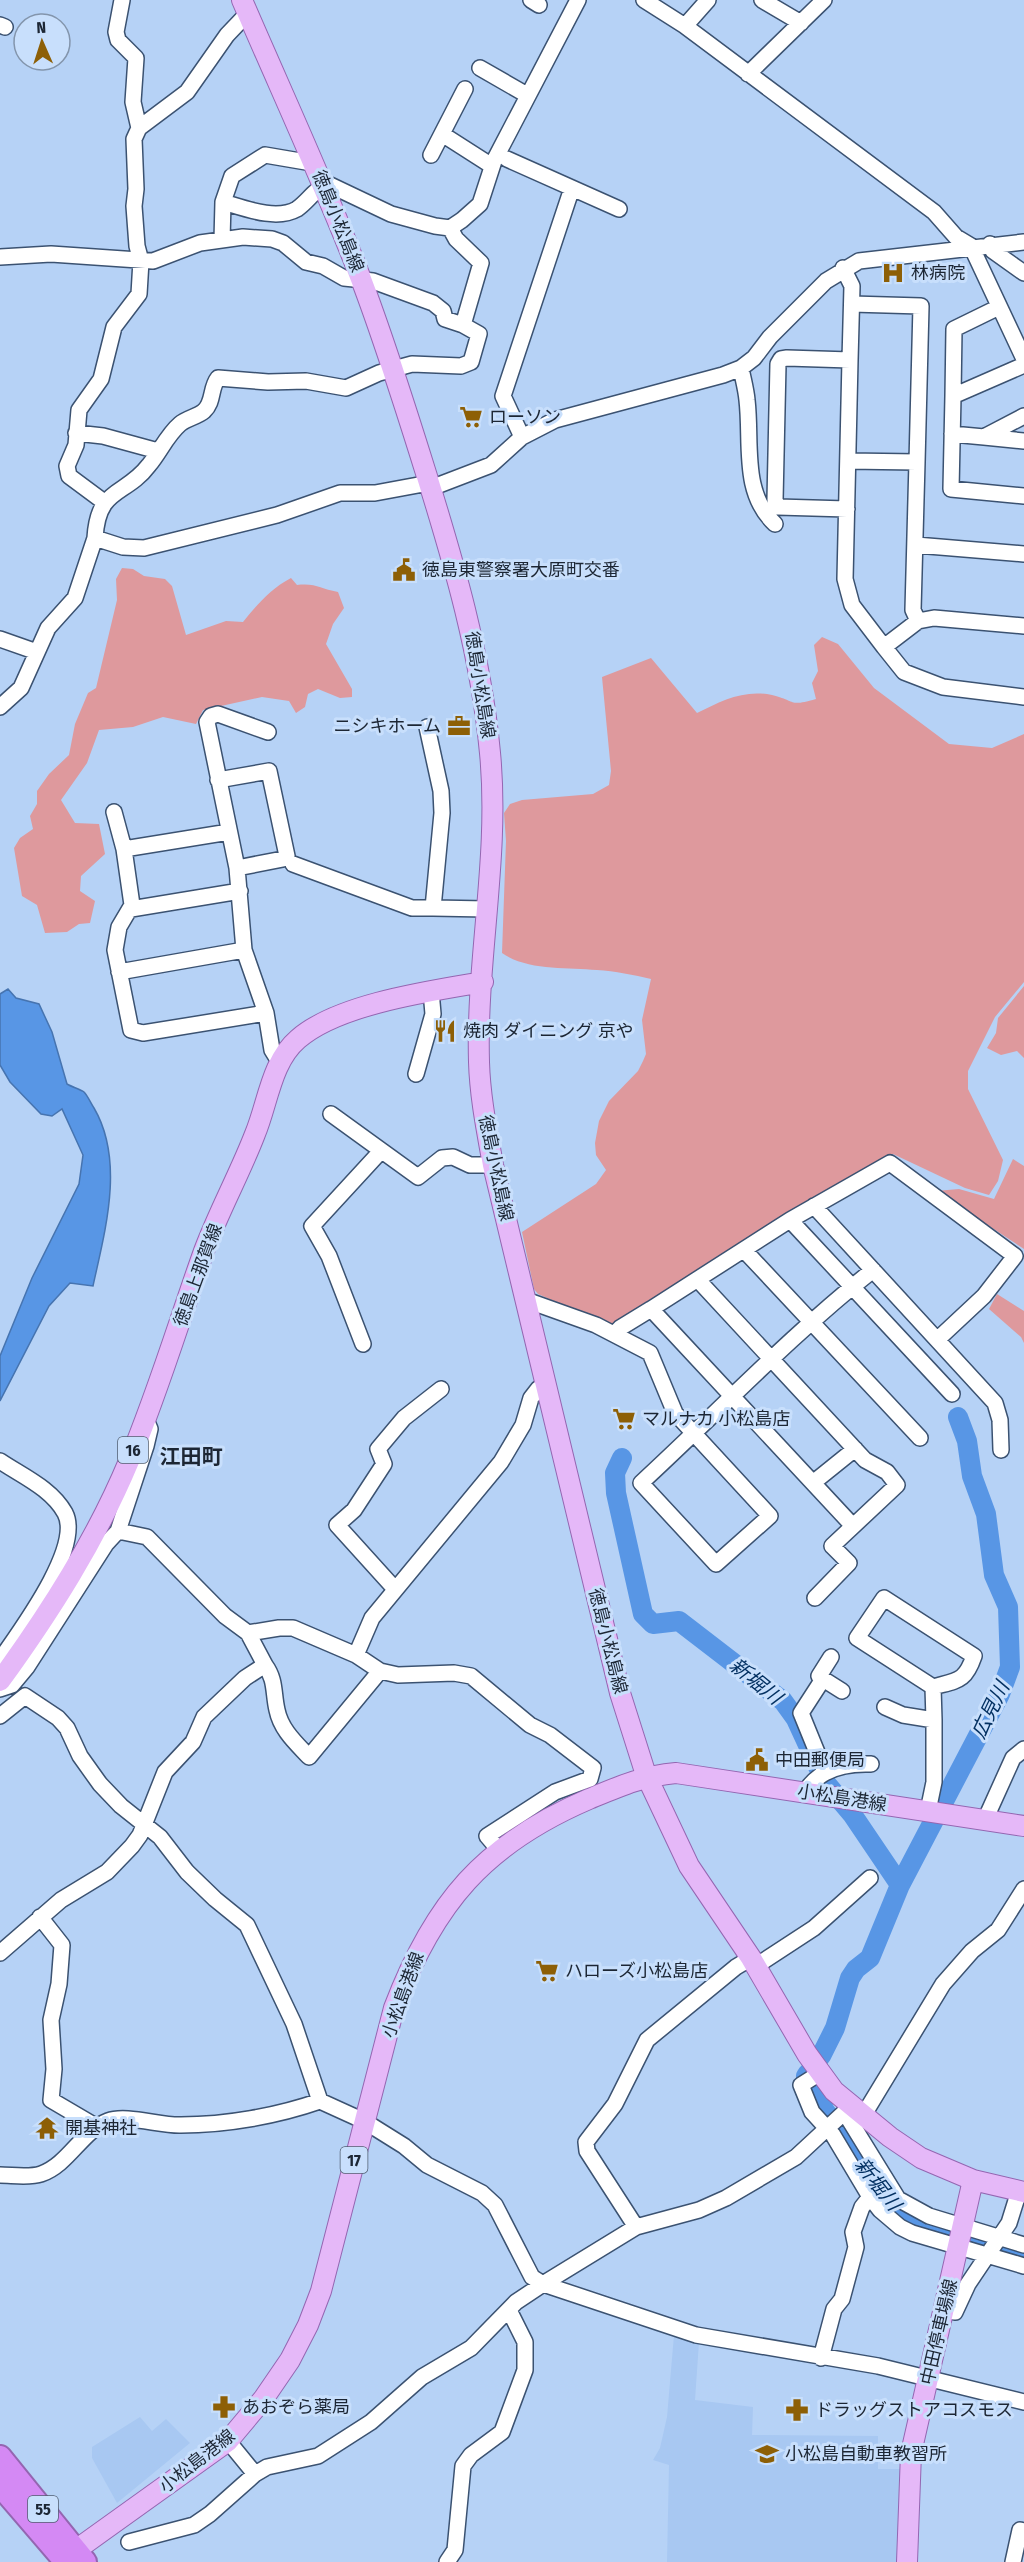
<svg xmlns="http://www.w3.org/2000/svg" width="1024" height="2562" viewBox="0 0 1024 2562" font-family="'Fira Sans Condensed','Noto Sans JP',sans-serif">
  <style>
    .built { fill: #a8c8f2 }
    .green { fill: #de999d }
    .water { fill: #5896e5; stroke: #4674b0; stroke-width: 1.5 }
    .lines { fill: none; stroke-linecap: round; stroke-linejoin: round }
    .river { stroke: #5896e5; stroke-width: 20 }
    .minor-casing { stroke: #3b5271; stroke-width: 18 }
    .major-casing { stroke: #9466b1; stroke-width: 22 }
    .highway-casing { stroke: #9466b1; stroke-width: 26 }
    .minor { stroke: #fff; stroke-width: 15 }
    .major { stroke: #e5b8f8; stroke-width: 20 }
    .highway { stroke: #d489f4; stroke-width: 22 }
    .labels { text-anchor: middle; stroke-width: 6; stroke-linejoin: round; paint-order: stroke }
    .shield { fill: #c8dffc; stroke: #505e70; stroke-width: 1.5 }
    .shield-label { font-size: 16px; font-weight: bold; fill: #1c2634 }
    .street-label { font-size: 18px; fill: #1c2634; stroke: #c8dffc }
    .poi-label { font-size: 18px; fill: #1c2634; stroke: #c8dffc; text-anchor: start }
    .water-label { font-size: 20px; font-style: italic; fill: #043162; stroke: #c8dffc }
    .quarter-label { font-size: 21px; font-weight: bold; fill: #1c2634; stroke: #c8dffc }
  </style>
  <rect width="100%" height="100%" fill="#b6d2f6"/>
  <path class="built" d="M674,2335L699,2342L695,2400L753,2407L752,2435L878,2436V2469H905L902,2562H667L669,2465L653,2460L660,2448L667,2417Z
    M140,2417L152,2431L166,2419L190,2443L117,2503L92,2458V2447Z"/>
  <path class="green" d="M122,568L133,569L144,576L165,579L172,586L186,635L226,621L243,622C257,605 270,589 291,578L297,585C317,583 320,589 338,592L344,608L333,624L326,644L352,689V697L340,698L318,689L308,694L305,707L296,713L289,701L262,697L203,710L196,724L163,717L133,727L99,730L87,763L61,800L75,823L99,824L105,854L81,876L80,891L95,901L90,923L79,924L67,932L45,933L37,905L22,896L14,848L20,838L33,829L30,816L37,804V791L49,774L69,755L75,724L88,693L96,688L117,600L116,579Z
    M822,637L838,644L874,688L949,744L992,748L1024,734V982L995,1017L968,1071V1089L1003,1160L998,1181L989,1195L965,1188L893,1154L842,1183L612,1327L538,1294L534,1289L522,1232L596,1184L606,1170L596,1155L595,1143L599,1121L609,1101L638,1071L643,1061L646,1054L642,1020L651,979C634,975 615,971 597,970C567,967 528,971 502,953L506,841L504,813L510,804L522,800L593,794L609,785L611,771L602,677L651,658L697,713C721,701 744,689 772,695C797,701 788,707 816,699L812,683L818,671L814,645Z
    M1024,986V1058L1017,1051L1001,1055L987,1048L996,1033L998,1018Z
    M1013,1159L1024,1166V1249L936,1191L959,1189L994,1199Z
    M997,1294L1024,1311V1343L1021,1337L989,1309Z"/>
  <path class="water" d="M8,989L16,998L39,1004L52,1032L67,1084C72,1087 80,1089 84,1092C88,1096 91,1104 94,1108C125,1161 105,1231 93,1286L70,1283L49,1306L0,1401V1356L32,1278L79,1184L83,1155L62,1109L52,1116L41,1114L10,1082L0,1065V994Z"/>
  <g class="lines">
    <path class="river" d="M622,1458L615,1473L616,1493L643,1614L653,1624L679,1621L783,1701L796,1719L825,1782L852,1814L900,1885
      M821,2056L835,2028L850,1978L856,1969L870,1958L900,1885L1000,1694L1010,1667L1008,1607L994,1575L986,1514L972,1476L967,1441L958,1417
      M808,2073L806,2076L825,2111L896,2212L916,2223L1024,2256"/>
    <g class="minor-casing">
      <path id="minor" d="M531,0L539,5
        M644,0L685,26L934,212L956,237L971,246L1024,359
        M762,0L801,23
        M0,25L5,27
        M685,26L708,0
        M480,68L527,95
        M748,74L824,0
        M139,128L187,92L227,35L248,13
        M442,134L492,166
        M431,155L465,89
        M507,159L619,209
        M223,202L232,176L265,155L306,162L313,160
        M222,240L223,202C244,208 276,221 297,209C310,200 314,188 330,185L391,214L435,226L450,228L462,220L480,204L494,161L578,0
        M990,244L993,251L1024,273
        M0,257L51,254L153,261L200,243L243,237L272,239L283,243L306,262L323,266L344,278L373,281L433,303L443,311L445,319L463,325L481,263L456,239L450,228
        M843,268L852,286L850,360L787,358L781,359L778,364L775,500L778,507L847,509
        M999,307L954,329L953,396L1024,365
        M850,360L845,579L852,605L884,647L918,621
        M741,368C743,379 746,389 747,400C752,443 741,492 775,524
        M953,396L951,489L1024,496
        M76,433L103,436L158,451
        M952,434L984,437L1024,416
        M522,437L503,396L572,188
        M984,437L1024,441
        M848,461L917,462L921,306L852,304
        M917,462L913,610L918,621L934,618L1024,626
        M431,488L491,465L522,437L555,420L723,375L741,368L754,358L770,337L826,281L859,261L1024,242
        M104,502L69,476L67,466L76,445L79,410L101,379L114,327L139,294L141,261L137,246L134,206L136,189L134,139L139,128L133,102L136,58L118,40L116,32L122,0
        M95,538C98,486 125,497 149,465C160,452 167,435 180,424C187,418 197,417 204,411C214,402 210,388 218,378L268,382L306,381L346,388L379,373L412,364L461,366L471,362L479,334L463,325
        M916,545L1024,554
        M0,639L37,652
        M884,647L904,672L943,687L1024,697
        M0,707L21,688L48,628L75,598L95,538L123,547L144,548L277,515L340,493H375L429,483
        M427,727L441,791L442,813L433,908L487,909
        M218,780L269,771L287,856L283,859L237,868L244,950L266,1013
        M114,812L124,849L229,832
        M124,849L132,905L119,927L115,950L131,1030L143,1033L266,1013L272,1050L280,1063
        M293,864L412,908H433
        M237,868L207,722L211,716L218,714L268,732
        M131,909L240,891
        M119,972L244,950
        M416,1074L433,1014L431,991
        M331,1114L418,1177L442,1158L453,1157L470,1165H493
        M814,1206L995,1403L1000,1420L1001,1450
        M790,1220L890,1163L1015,1256L984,1296L938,1339
        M744,1250L920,1438
        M698,1280L865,1460L887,1472L897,1485L832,1546L849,1563L815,1598
        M526,1300L596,1325L650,1353L675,1413L770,1516L716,1564L641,1483C718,1412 791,1335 873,1270
        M651,1309L790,1220L952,1394
        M614,1334L620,1328L651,1309L853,1526
        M363,1344L329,1256L312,1226L381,1151
        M0,1461C22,1476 51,1488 65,1513C83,1547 20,1631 0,1660
        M814,1482L855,1449
        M118,1531L147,1537L225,1616L248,1633L279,1628H293L356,1655L380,1671L398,1675L454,1673L471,1676L530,1725L550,1735L593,1768L590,1779L555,1792L487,1836L499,1850
        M394,1588L337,1525L354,1510L384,1464L378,1449L404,1418L441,1389
        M356,1655L372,1618L501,1462L523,1425L531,1398L538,1389L546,1384
        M265,1665C276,1680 273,1693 277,1710C281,1730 296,1743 309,1757L380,1671
        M823,1679L842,1691
        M933,1687C958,1680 965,1682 974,1656L884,1598L857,1638L933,1687L934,1720
        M0,1689L12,1685L27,1667L106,1544L118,1531L146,1446L150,1429L147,1422
        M885,1707L903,1715L934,1720V1782L928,1811
        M0,1716L25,1696L58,1718L67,1728L80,1756L100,1784L121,1806L160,1837L187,1872L215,1899L247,1925L294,2024L320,2101L364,2121L404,2146L427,2165L482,2193L495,2205L532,2277L543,2284L696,2335L878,2366L1024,2402
        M825,1772L801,1713L823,1679L819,1676L831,1657
        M805,1792C819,1769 845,1763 871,1764
        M985,1820L1013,1758L1024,1749
        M40,1917L62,1945L59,1984L51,2020L54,2069L51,2100L97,2127
        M0,1953L61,1900L107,1872L132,1846L140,1835L165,1772L193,1742L204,1717L245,1678L265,1665L248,1633
        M756,1966L814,1928L870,1878
        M820,2073L801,2085L812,2112L833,2135L870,2197L880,2210L900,2227L912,2233L1024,2266
        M845,2113L898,2199L929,2216L1024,2245
        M863,2116L943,1984L972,1951L998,1930L1024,1889
        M0,2175C12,2175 29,2178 41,2174C68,2165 82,2131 108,2121C126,2114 161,2126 181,2125C226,2125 277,2116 320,2101
        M636,2227L587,2151L586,2142L615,2104L647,2040L736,1967L751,1958
        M944,2310L955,2312L968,2284L1009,2223L1019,2191
        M821,2358L834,2309L842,2299L856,2247L853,2232L862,2207L870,2197
        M228,2441L255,2474
        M129,2542L194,2525L210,2514L255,2474L267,2467L318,2456L371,2422L422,2377L471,2348L516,2302L543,2284L636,2227L699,2210L726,2198L796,2157L850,2107
        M447,2562L455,2550L463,2466L471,2455L502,2432L525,2370V2342L509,2310
        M1013,2562L1020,2530L1024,2531"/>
    </g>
    <g class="major-casing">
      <path id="major" d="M242,0C282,93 325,185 361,279C385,342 405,406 425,470C454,563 481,655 490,753C500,856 476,959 479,1062C480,1097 487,1131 493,1165L620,1693L646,1775L689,1866L751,1958L807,2054L834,2091L890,2137L921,2158L973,2180L1024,2192
        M0,1681C50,1612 96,1540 129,1461C158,1392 179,1321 204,1251C219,1211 240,1173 255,1134C268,1103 271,1062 298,1039C338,1004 430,991 483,982
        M65,2561L76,2550L228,2441L264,2398L290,2360L308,2325L321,2291L394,2008C434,1903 484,1844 589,1799C620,1786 642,1776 676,1773L1024,1826
        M907,2562L911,2453L973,2180"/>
    </g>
    <g class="highway-casing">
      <path id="highway" d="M0,2457L85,2562
        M0,2485L66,2562"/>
    </g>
    <use href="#minor" class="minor"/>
    <use href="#major" class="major"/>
    <use href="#highway" class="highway"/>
  </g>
  <defs>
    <g id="hospital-bare" transform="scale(1.8)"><path d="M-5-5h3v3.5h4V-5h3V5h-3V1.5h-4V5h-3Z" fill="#8d5f06" stroke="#c8dffc" stroke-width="2.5" paint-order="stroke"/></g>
    <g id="supermarket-bare" transform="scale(1.8)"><path d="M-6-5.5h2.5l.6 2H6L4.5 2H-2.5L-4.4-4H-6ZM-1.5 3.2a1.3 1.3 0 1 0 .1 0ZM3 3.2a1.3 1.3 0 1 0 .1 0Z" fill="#8d5f06" stroke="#c8dffc" stroke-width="2.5" paint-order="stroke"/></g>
    <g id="civic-bare" transform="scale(1.8)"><path d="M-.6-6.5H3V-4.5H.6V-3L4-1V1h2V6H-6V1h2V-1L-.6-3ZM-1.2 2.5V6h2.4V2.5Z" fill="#8d5f06" stroke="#c8dffc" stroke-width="2.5" paint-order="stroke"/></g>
    <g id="office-bare" transform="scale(1.8)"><path d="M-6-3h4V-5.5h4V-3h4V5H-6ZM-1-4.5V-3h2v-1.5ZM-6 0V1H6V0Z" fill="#8d5f06" stroke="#c8dffc" stroke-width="2.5" paint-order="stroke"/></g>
    <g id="restaurant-bare" transform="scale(1.8)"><path d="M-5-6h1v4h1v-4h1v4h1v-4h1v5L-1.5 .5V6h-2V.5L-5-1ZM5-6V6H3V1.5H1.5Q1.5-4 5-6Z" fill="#8d5f06" stroke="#c8dffc" stroke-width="2.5" paint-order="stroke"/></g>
    <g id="temple-bare" transform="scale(1.8)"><path d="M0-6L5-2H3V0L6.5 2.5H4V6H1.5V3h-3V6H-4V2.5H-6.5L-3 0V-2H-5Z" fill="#8d5f06" stroke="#c8dffc" stroke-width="2.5" paint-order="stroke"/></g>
    <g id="pharmacy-bare" transform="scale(1.8)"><path d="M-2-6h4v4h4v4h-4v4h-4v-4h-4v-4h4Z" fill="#8d5f06" stroke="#c8dffc" stroke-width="2.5" paint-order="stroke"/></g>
    <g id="school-bare" transform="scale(1.8)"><path d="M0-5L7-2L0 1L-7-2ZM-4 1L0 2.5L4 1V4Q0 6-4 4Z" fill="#8d5f06" stroke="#c8dffc" stroke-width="2.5" paint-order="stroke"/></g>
  </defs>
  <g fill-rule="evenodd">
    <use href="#hospital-bare" x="893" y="273"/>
    <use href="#supermarket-bare" x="471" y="417"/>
    <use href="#civic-bare" x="404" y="570"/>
    <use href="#office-bare" x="459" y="726"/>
    <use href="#restaurant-bare" x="445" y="1031"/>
    <use href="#supermarket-bare" x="624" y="1419"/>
    <use href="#civic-bare" x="757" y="1760"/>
    <use href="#supermarket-bare" x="547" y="1971"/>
    <use href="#temple-bare" x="47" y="2128"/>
    <use href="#pharmacy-bare" x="224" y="2407"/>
    <use href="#pharmacy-bare" x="797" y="2410"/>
    <use href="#school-bare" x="767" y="2454"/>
  </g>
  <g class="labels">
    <g class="shield">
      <rect x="118" y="1437" width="30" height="26" rx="4.5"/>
      <rect x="340.5" y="2147" width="27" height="26" rx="4.5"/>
      <rect x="28" y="2496" width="30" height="26" rx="4.5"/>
    </g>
    <g class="shield-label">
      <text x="133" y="1456">16</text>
      <text x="354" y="2166">17</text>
      <text x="43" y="2515">55</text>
    </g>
    <g class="street-label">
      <text transform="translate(338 221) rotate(68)" y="6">徳島小松島線</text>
      <text transform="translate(480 685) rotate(81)" y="6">徳島小松島線</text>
      <text transform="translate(496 1168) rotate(78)" y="6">徳島小松島線</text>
      <text transform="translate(198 1275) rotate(-70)" y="6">徳島上那賀線</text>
      <text transform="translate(608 1641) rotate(76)" y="6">徳島小松島線</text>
      <text transform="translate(842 1798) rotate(9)" y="6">小松島港線</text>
      <text transform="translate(403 1995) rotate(-70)" y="6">小松島港線</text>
      <text transform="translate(939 2332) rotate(-77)" y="6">中田停車場線</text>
      <text transform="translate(197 2461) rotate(-38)" y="6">小松島港線</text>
    </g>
    <g class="poi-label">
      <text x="911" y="279">林病院</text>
      <text x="489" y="423">ローソン</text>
      <text x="422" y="576">徳島東警察署大原町交番</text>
      <text x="441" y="732" text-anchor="end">ニシキホーム</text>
      <text x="463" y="1037">焼肉 ダイニング 京や</text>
      <text x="642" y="1425">マルナカ 小松島店</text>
      <text x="775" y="1766">中田郵便局</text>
      <text x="565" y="1977">ハローズ小松島店</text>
      <text x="65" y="2134">開基神社</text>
      <text x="242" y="2413">あおぞら薬局</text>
      <text x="815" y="2416">ドラッグストアコスモス</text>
      <text x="785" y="2460">小松島自動車教習所</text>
    </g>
    <g class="water-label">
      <text transform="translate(756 1681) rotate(39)" y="7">新堀川</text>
      <text transform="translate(990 1710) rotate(-64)" y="7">広見川</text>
      <text transform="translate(878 2184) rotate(52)" y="7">新堀川</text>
    </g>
    <g class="quarter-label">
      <text x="191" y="1464">江田町</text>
    </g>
  </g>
  <g transform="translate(42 42) rotate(357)"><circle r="28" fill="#c8dffc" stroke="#8395ac" stroke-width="1.5"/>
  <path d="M0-4.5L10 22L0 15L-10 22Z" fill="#8d5f06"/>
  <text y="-9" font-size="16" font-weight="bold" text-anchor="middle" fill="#1c2634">N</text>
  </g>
</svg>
